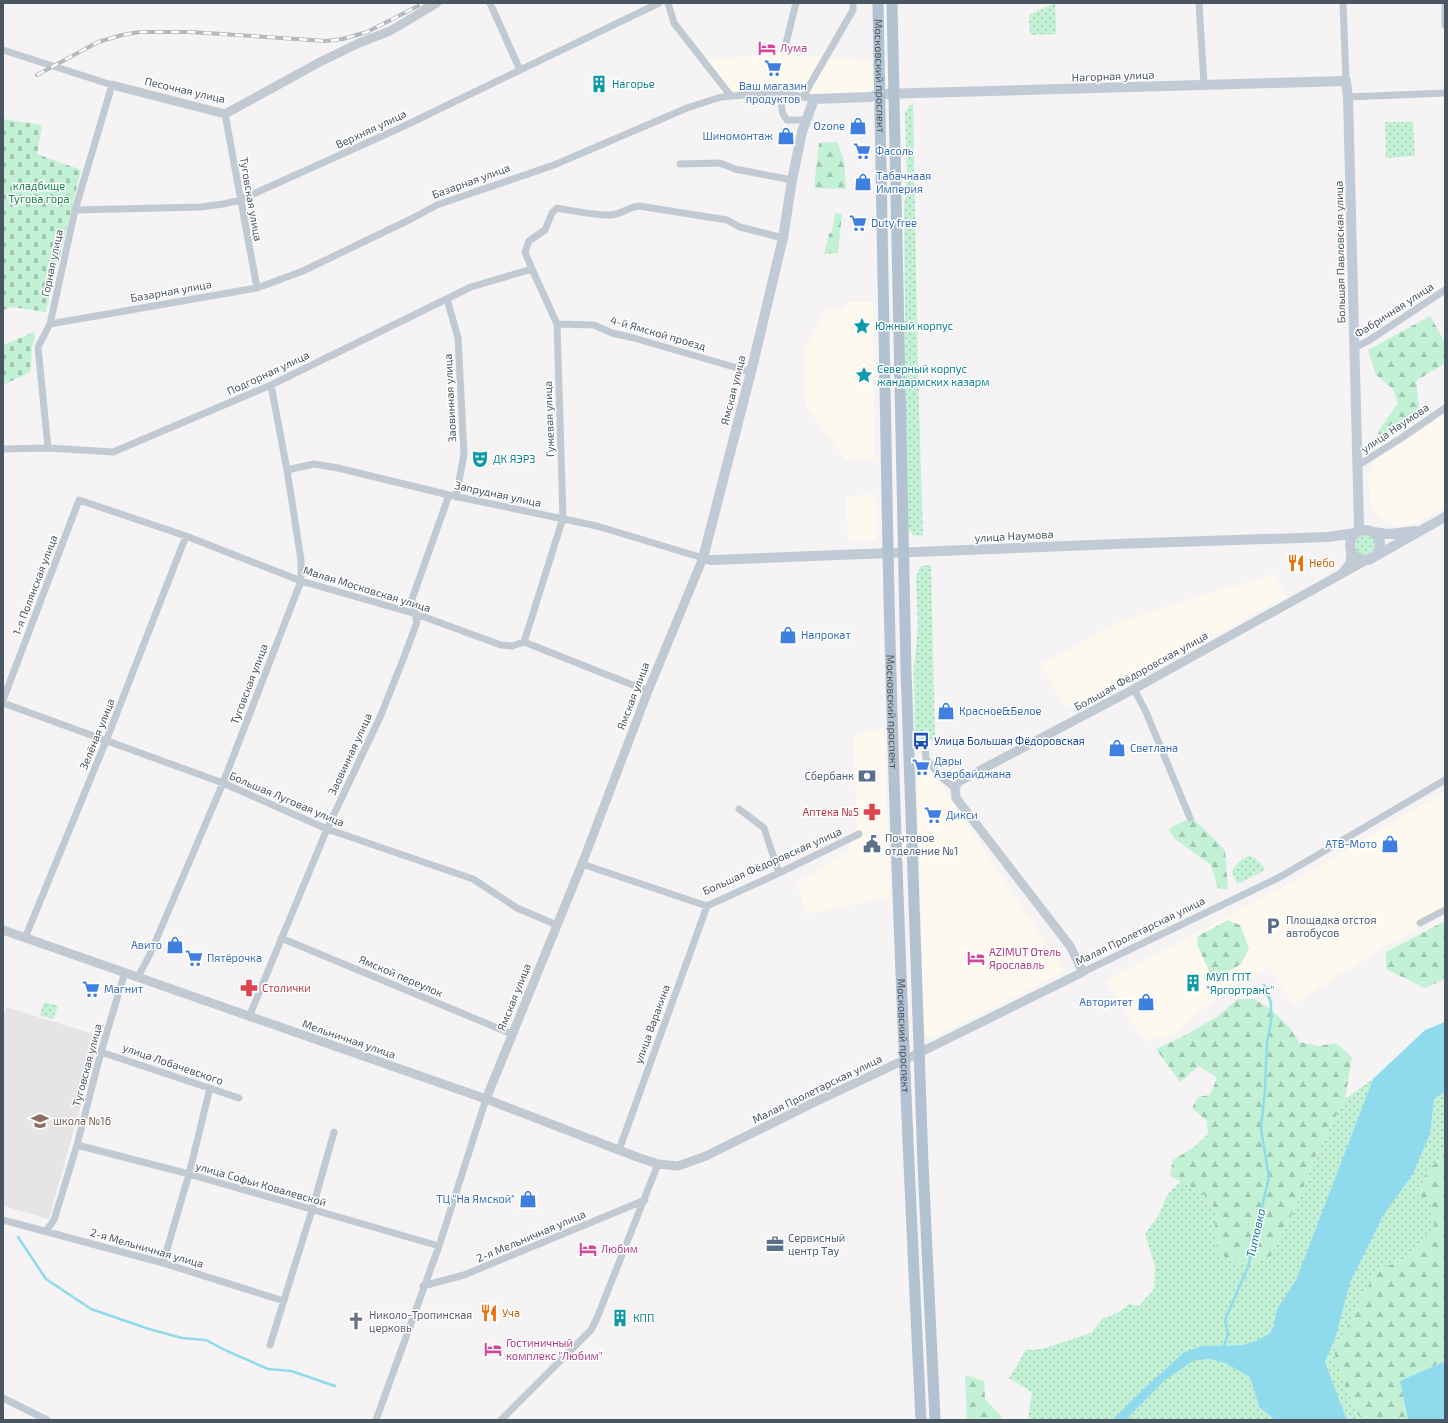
<svg xmlns="http://www.w3.org/2000/svg" width="1448" height="1423" viewBox="0 0 1448 1423" font-family="'Exo 2',sans-serif">
  <style>
    .commercial { fill: #fdf9ef }
    .education { fill: #e6e4e5 }
    .grass { fill: url(#grass-dots) }
    .forest { fill: url(#forest-firs) }
    .cemetery { fill: url(#cemetery-stones) }
    .water { fill: #90daee }
    .lines { fill: none; stroke-linecap: round; stroke-linejoin: round }
    .stream { stroke: #90daee; stroke-width: 2.5 }
    .minor { stroke: #c1cad2; stroke-width: 7 }
    .tertiary { stroke: #c1cad2; stroke-width: 9 }
    .secondary { stroke: #c1cbd6; stroke-width: 10 }
    .primary { stroke: #b3c2d1; stroke-width: 11 }
    .rail-casing { stroke: #b5b8bd; stroke-width: 4 }
    .rail { stroke: #fff; stroke-width: 2.5; stroke-dasharray: 8; stroke-linecap: butt }
    .labels { text-anchor: middle; stroke-width: 3; stroke-linejoin: round; paint-order: stroke }
    .hotel-label { font-size: 11px; fill: #b23c85; stroke: #fff; text-anchor: start }
    .street-label { font-size: 11px; fill: #4a5661; stroke: #fff }
    .culture-label { font-size: 11px; fill: #0d838f; stroke: #fff; text-anchor: start }
    .shop-label { font-size: 11px; fill: #366cbe; stroke: #fff; text-anchor: start }
    .park-label { font-size: 11px; fill: #17864f; stroke: #fff }
    .food-label { font-size: 11px; fill: #c56008; stroke: #fff; text-anchor: start }
    .transit-label { font-size: 11px; fill: #164399; stroke: #fff; text-anchor: start }
    .service-label { font-size: 11px; fill: #4e5e75; stroke: #fff; text-anchor: start }
    .health-label { font-size: 11px; fill: #be3a42; stroke: #fff; text-anchor: end }
    .education-label { font-size: 11px; fill: #785e54; stroke: #fff; text-anchor: start }
    .worship-label { font-size: 11px; fill: #5b616d; stroke: #fff; text-anchor: start }
    .water-label { font-size: 12px; font-style: italic; fill: #0c7c9b; stroke: #fff }
  </style>
  <defs>
    <pattern id="grass-dots" width="8" height="8" patternUnits="userSpaceOnUse"><rect width="8" height="8" fill="#c3f1d5"/><path d="M2 2h.1M6 6h.1" fill="none" stroke="#a0c6b0" stroke-width="1.8" stroke-linecap="round"/></pattern>
    <pattern id="forest-firs" width="22" height="20" patternUnits="userSpaceOnUse"><rect width="22" height="20" fill="#c3f1d5"/><path d="M5 1l3.5 6h-7zM16 11l3.5 6h-7z" fill="#a0c6b0"/></pattern>
    <pattern id="cemetery-stones" width="16" height="16" patternUnits="userSpaceOnUse"><rect width="16" height="16" fill="#c3f1d5"/><path d="M2 7V4a2 2 0 0 1 4 0v3zM10 15v-3a2 2 0 0 1 4 0v3z" fill="#a0c6b0"/></pattern>
  </defs>
  <rect width="100%" height="100%" fill="#f5f3f3"/>
  <path class="commercial" d="M775,54L873,61L874,90L814,99L722,96L700,60Z
    M849,302H873L874,460H845L805,404L804,349L827,308L843,309Z
    M1445,413V507L1417,523L1398,526L1380,519L1371,504L1368,475L1376,460Z
    M875,494L876,496L877,540L848,541L846,497Z
    M1273,574L1286,596L1188,650L1066,708L1040,664L1123,620Z
    M884,728L890,897L807,914L796,883L848,852L857,824L853,738L865,731Z
    M917,759H926L948,795L1065,972L931,1039L924,1032Z
    M1445,791V914L1382,948L1293,1005L1269,967L1201,1009L1175,1034L1145,1041L1106,981L1294,881Z"/>
  <path class="education" d="M6,1007L100,1036L49,1219L3,1206V1017Z"/>
  <path class="grass" d="M1055,3L1056,34L1030,35L1029,15Z
    M913,102L918,375L923,536L913,535L907,527L904,207L907,175L905,114L908,107Z
    M1385,122H1413L1415,156L1386,158Z
    M1355 545a10 10 0 1 1 20 0a10 10 0 1 1-20 0Z
    M931,565L935,740H915L914,668L918,628L916,576L921,566Z
    M1249,856C1258,859 1261,862 1265,870L1237,884L1232,871C1237,863 1241,859 1249,856Z
    M44,1002L58,1006L53,1019L40,1015Z
    M1373,1079L1296,1280L1277,1309L1274,1325L1270,1333L1256,1341L1243,1345L1202,1346L1184,1352L1149,1384L1112,1420H1028L1032,1392L1009,1378L1026,1350L1042,1349L1091,1333L1103,1318L1116,1314L1129,1304L1139,1306L1154,1289L1155,1266L1145,1234L1158,1216L1168,1194L1181,1181L1202,1192L1217,1213L1214,1231L1218,1253C1242,1267 1245,1267 1271,1256L1299,1199L1320,1146L1345,1099Z
    M1445,1092V1148L1438,1160L1427,1172L1430,1203L1436,1226L1407,1259L1381,1268L1371,1281L1357,1309L1346,1389L1361,1420H1347L1325,1362L1335,1339L1350,1283L1383,1216L1413,1174L1430,1134L1434,1099Z
    M1209,1359L1225,1363L1250,1377L1259,1407L1275,1420H1126L1164,1381L1193,1361Z"/>
  <path class="forest" d="M837,142L844,161L846,189L814,188L819,143Z
    M835,213L842,214L838,253L824,254L829,234L832,232Z
    M1430,316L1445,342V363L1416,381L1420,414L1382,436L1377,433L1398,403L1393,389L1376,375L1368,350Z
    M1190,818H1193L1225,850L1228,889H1218L1211,865L1175,839L1168,829Z
    M1228,920L1240,925L1249,948L1241,964L1220,976L1210,973L1197,945L1198,936Z
    M1445,921V979L1425,988L1386,969V952Z
    M1238,999H1254L1272,1010L1290,1028L1299,1042L1319,1046L1336,1043L1352,1057L1345,1099L1320,1145L1299,1199L1271,1256C1245,1267 1242,1267 1218,1253L1214,1231L1217,1212L1202,1192L1170,1176L1173,1160L1194,1147L1208,1134L1207,1121L1192,1108L1198,1097L1210,1095L1217,1078L1199,1066L1180,1082L1156,1049L1180,1038L1217,1017Z
    M1445,1148V1361L1400,1381L1408,1420H1361L1346,1389L1334,1352L1371,1281L1381,1268L1407,1259L1435,1226L1430,1203L1417,1193L1427,1172L1438,1160Z
    M965,1375L984,1381L985,1399L1002,1417L1000,1420H967Z"/>
  <path class="cemetery" d="M3,119L42,125L37,154L81,170L46,312L12,307L3,310Z
    M34,332C36,339 33,341 32,348C31,356 32,364 30,372L3,385V345Z"/>
  <path class="water" d="M1445,1022V1092L1434,1099L1430,1134L1413,1174L1383,1216L1350,1283L1335,1339L1325,1362L1347,1420H1275L1259,1407L1250,1377L1225,1363L1209,1359L1193,1361L1164,1381L1126,1420H1112L1149,1384L1184,1352L1202,1346L1243,1345L1256,1341L1270,1333L1274,1325L1277,1309L1296,1280L1373,1079L1425,1030Z
    M1445,1361V1420H1408L1400,1381Z"/>
  <g class="lines">
    <path class="stream" d="M18,1237L46,1279L91,1309L149,1329L182,1338L206,1340L227,1351L268,1369L291,1371L335,1386
      M1223,1347L1224,1346L1228,1334L1225,1320L1248,1267L1269,1177L1261,1129L1265,1089L1267,1043L1271,1021V1003L1264,985"/>
    <path class="minor" d="M490,3L520,70
      M668,3L674,23L730,95
      M1199,3L1204,85
      M1343,3L1346,81
      M1445,3V25
      M785,47L796,3
      M3,50L112,85L75,210L50,324L38,347L48,448
      M783,93C781,103 780,112 787,120H807
      M809,97L804,95L853,10V3
      M1348,97L1445,93
      M225,114L257,288
      M680,164L720,163L735,169L792,180
      M75,210L201,207L223,204L240,200L400,128L659,3
      M447,299L458,338L464,454L456,497
      M50,324L257,288L303,271L411,219L437,205L554,165L687,108L721,97L768,93H783L814,99
      M557,324L594,325L612,333L634,338L751,372
      M1354,348L1368,341L1445,290
      M3,449L48,448L113,452L271,385L471,287L532,269
      M1357,466L1403,437L1445,408
      M287,470L314,464L338,468L449,495L597,526L703,558
      M524,642L563,518L557,324L532,269L525,252L529,241L545,230L552,213L557,208C574,211 592,215 610,215C621,215 628,207 639,206L727,220L740,227L783,238
      M1134,689L1146,712L1190,818
      M3,700L79,500L186,536L301,581L416,614L501,645L512,646L524,642L648,691
      M3,703L223,783L327,829L473,879L517,908L557,925
      M925,747L926,759L942,778L955,788
      M739,809L764,828L779,873
      M582,864L707,906L779,873L859,834
      M1420,923L1445,910
      M25,938L106,741L186,536
      M281,938L512,1034
      M1083,972L1280,877L1445,780
      M138,977L150,954L223,783L301,581V560L287,470L271,385
      M249,1017L327,829L381,715L404,657L417,622L412,599L449,495
      M101,1052L239,1098
      M77,1145L189,1174L439,1246
      M619,1150L707,906
      M3,1220L163,1263L284,1301
      M46,1231L54,1220L77,1145L101,1052L125,972
      M163,1263L189,1174L210,1088
      M423,1286L464,1275L645,1200
      M270,1345L312,1210L334,1132
      M3,1398L47,1420
      M376,1420L439,1246L486,1099
      M501,1420L591,1330L597,1318L658,1164"/>
    <path class="tertiary" d="M112,85L225,114L320,62L359,43L390,31L437,3
      M1343,572L1350,563L1351,551
      M3,930L486,1099L637,1157L658,1164L678,1166L706,1156L815,1102L919,1053L1083,972L1070,946L956,798L955,788L958,782L1134,689L1372,557
      M486,1099L582,864L648,691L703,558"/>
    <path class="secondary" d="M1350 545a15 15 0 1 1 30 0a15 15 0 1 1-30 0Z
      M1373,532L1389,534L1415,531
      M1355,533L1328,537L1116,544L712,560L703,558L751,372L783,238L792,180L802,132L814,99L870,97L881,94L1346,81L1348,97L1359,527L1357,532
      M1374,557L1445,517"/>
    <g class="primary">
      <path id="s1" d="M878,3C883,186 884,369 888,551C894,841 907,1131 921,1420"/>
      <path d="M892,3L906,670L923,1164L935,1420"/>
    </g>
    <g class="rail-casing">
      <path id="rail" d="M37,75L98,42L122,35L140,32H191L326,41L343,39L367,32L424,3"/>
    </g>
    <use href="#rail" class="rail"/>
  </g>
  <defs>
    <g id="hotel-bare" transform="scale(1.38)"><path d="M-6-4.5h1.5V1H6V5H4.5V3h-9V5H-6ZM-4 0a1.8 1.8 0 1 1 3.6 0ZM.5 0V-2.5h3Q6-2.5 6 0Z" fill="#d1479c" stroke="#fff" stroke-width="2.5" paint-order="stroke"/></g>
    <g id="supermarket-bare" transform="scale(1.38)"><path d="M-6-5.5h2.5l.6 2H6L4.5 2H-2.5L-4.4-4H-6ZM-1.5 3.2a1.3 1.3 0 1 0 .1 0ZM3 3.2a1.3 1.3 0 1 0 .1 0Z" fill="#3f7fe0" stroke="#fff" stroke-width="2.5" paint-order="stroke"/></g>
    <g id="building-bare" transform="scale(1.38)"><path d="M-4-6H4V6H1V3H-1V6H-4ZM-2.5-4.3h1.7v1.8h-1.7ZM.8-4.3h1.7v1.8H.8ZM-2.5-1h1.7V.8h-1.7ZM.8-1h1.7V.8H.8Z" fill="#0f9aa8" stroke="#fff" stroke-width="2.5" paint-order="stroke"/></g>
    <g id="shop-bare" transform="scale(1.38)"><path d="M-5-2.5h2.3a2.7 3.5 0 0 1 5.4 0H5L5.5 6h-11ZM-1.5-2.5h3a1.5 2.3 0 0 0-3 0Z" fill="#3f7fe0" stroke="#fff" stroke-width="2.5" paint-order="stroke"/></g>
    <g id="sight-bare" transform="scale(1.38)"><path d="M0-6L1.8-2.2L6-1.7L2.9 1.2L3.7 5.4L0 3.3L-3.7 5.4L-2.9 1.2L-6-1.7L-1.8-2.2Z" fill="#0f9aa8" stroke="#fff" stroke-width="2.5" paint-order="stroke"/></g>
    <g id="theatre-bare" transform="scale(1.38)"><path d="M-5-5.5Q0-4 5-5.5V0Q5 5 0 6Q-5 5-5 0ZM-3.3-2.5H-1v1.5H-3.3ZM1-2.5H3.3v1.5H1ZM-2.8 1Q0 5.5 2.8 1Z" fill="#0f9aa8" stroke="#fff" stroke-width="2.5" paint-order="stroke"/></g>
    <g id="restaurant-bare" transform="scale(1.38)"><path d="M-5-6h1v4h1v-4h1v4h1v-4h1v5L-1.5 .5V6h-2V.5L-5-1ZM5-6V6H3V1.5H1.5Q1.5-4 5-6Z" fill="#e8710a" stroke="#fff" stroke-width="2.5" paint-order="stroke"/></g>
    <g id="bus-bare" transform="scale(1.38)"><path d="M-5-6H5V4H4V6H2V4H-2V6H-4V4H-5ZM-3.5-4V0h7V-4ZM-3.5 1.2v1.5H-2V1.2ZM2 1.2v1.5H3.5V1.2Z" fill="#1a4fb4" stroke="#fff" stroke-width="2.5" paint-order="stroke"/></g>
    <g id="bank-bare" transform="scale(1.38)"><path d="M-6-4H6V4H-6ZM0-2.3a2.3 2.3 0 1 0 0 4.6a2.3 2.3 0 1 0 0-4.6Z" fill="#5c6f8a" stroke="#fff" stroke-width="2.5" paint-order="stroke"/></g>
    <g id="pharmacy-bare" transform="scale(1.38)"><path d="M-2-6h4v4h4v4h-4v4h-4v-4h-4v-4h4Z" fill="#e0444e" stroke="#fff" stroke-width="2.5" paint-order="stroke"/></g>
    <g id="civic-bare" transform="scale(1.38)"><path d="M-.6-6.5H3V-4.5H.6V-3L4-1V1h2V6H-6V1h2V-1L-.6-3ZM-1.2 2.5V6h2.4V2.5Z" fill="#5c6f8a" stroke="#fff" stroke-width="2.5" paint-order="stroke"/></g>
    <g id="parking-bare" transform="scale(1.38)"><path d="M-3.5-5.5H1a3.5 3.5 0 0 1 0 7H-1V5.5H-3.5ZM-1-3.4V-.6H.8a1.4 1.4 0 0 0 0-2.8Z" fill="#5c6f8a" stroke="#fff" stroke-width="2.5" paint-order="stroke"/></g>
    <g id="school-bare" transform="scale(1.38)"><path d="M0-5L7-2L0 1L-7-2ZM-4 1L0 2.5L4 1V4Q0 6-4 4Z" fill="#8d6e63" stroke="#fff" stroke-width="2.5" paint-order="stroke"/></g>
    <g id="office-bare" transform="scale(1.38)"><path d="M-6-3h4V-5.5h4V-3h4V5H-6ZM-1-4.5V-3h2v-1.5ZM-6 0V1H6V0Z" fill="#5c6f8a" stroke="#fff" stroke-width="2.5" paint-order="stroke"/></g>
    <g id="church-bare" transform="scale(1.38)"><path d="M-1.2-6h2.4v3.5h3.3v2.4h-3.3V6h-2.4V-.1h-3.3v-2.4h3.3Z" fill="#6b7280" stroke="#fff" stroke-width="2.5" paint-order="stroke"/></g>
  </defs>
  <g fill-rule="evenodd">
    <use href="#hotel-bare" x="767" y="48"/>
    <use href="#supermarket-bare" x="773" y="68"/>
    <use href="#building-bare" x="599" y="84"/>
    <use href="#shop-bare" x="858" y="126"/>
    <use href="#shop-bare" x="786" y="136"/>
    <use href="#supermarket-bare" x="862" y="151"/>
    <use href="#shop-bare" x="863" y="182"/>
    <use href="#supermarket-bare" x="858" y="223"/>
    <use href="#sight-bare" x="862" y="326"/>
    <use href="#sight-bare" x="864" y="375"/>
    <use href="#theatre-bare" x="480" y="459"/>
    <use href="#restaurant-bare" x="1296" y="563"/>
    <use href="#shop-bare" x="788" y="635"/>
    <use href="#shop-bare" x="946" y="711"/>
    <use href="#bus-bare" x="921" y="741"/>
    <use href="#shop-bare" x="1117" y="748"/>
    <use href="#supermarket-bare" x="921" y="767"/>
    <use href="#bank-bare" x="867" y="776"/>
    <use href="#pharmacy-bare" x="872" y="812"/>
    <use href="#supermarket-bare" x="933" y="815"/>
    <use href="#civic-bare" x="872" y="844"/>
    <use href="#shop-bare" x="1390" y="844"/>
    <use href="#parking-bare" x="1273" y="926"/>
    <use href="#shop-bare" x="175" y="945"/>
    <use href="#supermarket-bare" x="194" y="958"/>
    <use href="#hotel-bare" x="976" y="958"/>
    <use href="#building-bare" x="1193" y="983"/>
    <use href="#pharmacy-bare" x="249" y="988"/>
    <use href="#supermarket-bare" x="91" y="989"/>
    <use href="#shop-bare" x="1146" y="1002"/>
    <use href="#school-bare" x="40" y="1121"/>
    <use href="#shop-bare" x="528" y="1199"/>
    <use href="#office-bare" x="775" y="1244"/>
    <use href="#hotel-bare" x="588" y="1249"/>
    <use href="#restaurant-bare" x="489" y="1313"/>
    <use href="#building-bare" x="620" y="1318"/>
    <use href="#church-bare" x="356" y="1321"/>
    <use href="#hotel-bare" x="493" y="1349"/>
  </g>
  <g class="labels">
    <g class="hotel-label">
      <text x="780" y="52">Лума</text>
      <text x="989" y="956">AZIMUT Отель<tspan x="989" dy="13">Ярославль</tspan></text>
      <text x="601" y="1253">Любим</text>
      <text x="506" y="1347">Гостиничный<tspan x="506" dy="13">комплекс "Любим"</tspan></text>
    </g>
    <g class="street-label">
      <text dy="4" stroke="none"><textPath href="#s1" startOffset="73">Московский проспект</textPath></text>
      <text transform="translate(1113 76) rotate(-2)" y="4">Нагорная улица</text>
      <text transform="translate(185 90) rotate(13)" y="4">Песочная улица</text>
      <text transform="translate(371 129) rotate(-25)" y="4">Верхняя улица</text>
      <text transform="translate(471 181) rotate(-20)" y="4">Базарная улица</text>
      <text transform="translate(251 199) rotate(80)" y="4">Туговская улица</text>
      <text transform="translate(1340 252) rotate(-91)" y="4">Большая Павловская улица</text>
      <text transform="translate(52 263) rotate(-78)" y="4">Горная улица</text>
      <text transform="translate(171 291) rotate(-10)" y="4">Базарная улица</text>
      <text transform="translate(1394 310) rotate(-33)" y="4">Фабричная улица</text>
      <text transform="translate(658 333) rotate(16)" y="4">4-й Ямской проезд</text>
      <text transform="translate(268 373) rotate(-25)" y="4">Подгорная улица</text>
      <text transform="translate(733 390) rotate(-76)" y="4">Ямская улица</text>
      <text transform="translate(450 398) rotate(-93)" y="4">Заовинная улица</text>
      <text transform="translate(549 419) rotate(-92)" y="4">Гужевая улица</text>
      <text transform="translate(1395 428) rotate(-34)" y="4">улица Наумова</text>
      <text transform="translate(498 494) rotate(12)" y="4">Запрудная улица</text>
      <text transform="translate(1014 536) rotate(-3)" y="4">улица Наумова</text>
      <text transform="translate(35 585) rotate(-69)" y="4">1-я Полянская улица</text>
      <text transform="translate(367 589) rotate(17)" y="4">Малая Московская улица</text>
      <text transform="translate(1141 671) rotate(-29)" y="4">Большая Фёдоровская улица</text>
      <text transform="translate(249 684) rotate(-69)" y="4">Туговская улица</text>
      <text transform="translate(633 696) rotate(-69)" y="4">Ямская улица</text>
      <text dy="4" stroke="none"><textPath href="#s1" startOffset="709">Московский проспект</textPath></text>
      <text transform="translate(97 734) rotate(-68)" y="4">Зелёная улица</text>
      <text transform="translate(350 754) rotate(-65)" y="4">Заовинная улица</text>
      <text transform="translate(287 799) rotate(23)" y="4">Большая Луговая улица</text>
      <text transform="translate(772 861) rotate(-24)" y="4">Большая Фёдоровская улица</text>
      <text transform="translate(1140 931) rotate(-26)" y="4">Малая Пролетарская улица</text>
      <text transform="translate(401 976) rotate(23)" y="4">Ямской переулок</text>
      <text transform="translate(514 997) rotate(-68)" y="4">Ямская улица</text>
      <text transform="translate(652 1024) rotate(-70)" y="4">улица Варакина</text>
      <text dy="4" stroke="none"><textPath href="#s1" startOffset="1033">Московский проспект</textPath></text>
      <text transform="translate(349 1039) rotate(19)" y="4">Мельничная улица</text>
      <text transform="translate(173 1064) rotate(19)" y="4">улица Лобачевского</text>
      <text transform="translate(87 1065) rotate(-75)" y="4">Туговская улица</text>
      <text transform="translate(817 1089) rotate(-26)" y="4">Малая Пролетарская улица</text>
      <text transform="translate(261 1184) rotate(16)" y="4">улица Софьи Ковалевской</text>
      <text transform="translate(531 1236) rotate(-23)" y="4">2-я Мельничная улица</text>
      <text transform="translate(147 1248) rotate(16)" y="4">2-я Мельничная улица</text>
    </g>
    <g class="culture-label">
      <text x="612" y="88">Нагорье</text>
      <text x="875" y="330">Южный корпус</text>
      <text x="877" y="373">Северный корпус<tspan x="877" dy="13">жандармских казарм</tspan></text>
      <text x="493" y="463">ДК ЯЭРЗ</text>
      <text x="1206" y="981">МУП ГПТ<tspan x="1206" dy="13">"Яргортранс"</tspan></text>
      <text x="633" y="1322">КПП</text>
    </g>
    <g class="shop-label">
      <text x="773" y="90" text-anchor="middle">Ваш магазин<tspan x="773" dy="13">продуктов</tspan></text>
      <text x="845" y="130" text-anchor="end">Ozone</text>
      <text x="773" y="140" text-anchor="end">Шиномонтаж</text>
      <text x="875" y="155">Фасоль</text>
      <text x="876" y="180">Табачнаая<tspan x="876" dy="13">Империя</tspan></text>
      <text x="871" y="227">Duty free</text>
      <text x="801" y="639">Напрокат</text>
      <text x="959" y="715">Красное&amp;Белое</text>
      <text x="1130" y="752">Светлана</text>
      <text x="934" y="765">Дары<tspan x="934" dy="13">Азербайджана</tspan></text>
      <text x="946" y="819">Дикси</text>
      <text x="1377" y="848" text-anchor="end">АТВ-Мото</text>
      <text x="162" y="949" text-anchor="end">Авито</text>
      <text x="207" y="962">Пятёрочка</text>
      <text x="104" y="993">Магнит</text>
      <text x="1133" y="1006" text-anchor="end">Авторитет</text>
      <text x="515" y="1203" text-anchor="end">ТЦ "На Ямской"</text>
    </g>
    <g class="park-label">
      <text x="39" y="190">кладбище<tspan x="39" dy="13">Тугова гора</tspan></text>
    </g>
    <g class="food-label">
      <text x="1309" y="567">Небо</text>
      <text x="502" y="1317">Уча</text>
    </g>
    <g class="transit-label">
      <text x="934" y="745">Улица Большая Фёдоровская</text>
    </g>
    <g class="service-label">
      <text x="854" y="780" text-anchor="end">Сбербанк</text>
      <text x="885" y="842">Почтовое<tspan x="885" dy="13">отделение №1</tspan></text>
      <text x="1286" y="924">Площадка отстоя<tspan x="1286" dy="13">автобусов</tspan></text>
      <text x="788" y="1242">Сервисный<tspan x="788" dy="13">центр Тау</tspan></text>
    </g>
    <g class="health-label">
      <text x="859" y="816">Аптека №5</text>
      <text x="262" y="992" text-anchor="start">Столички</text>
    </g>
    <g class="education-label">
      <text x="53" y="1125">школа №16</text>
    </g>
    <g class="worship-label">
      <text x="369" y="1319">Николо-Тропинская<tspan x="369" dy="13">церковь</tspan></text>
    </g>
    <g class="water-label">
      <text transform="translate(1256 1233) rotate(-77)" y="4">Титовка</text>
    </g>
  </g>
  <rect width="1448" height="1423" fill="none" stroke="#4a5661" stroke-width="8"/>
</svg>
